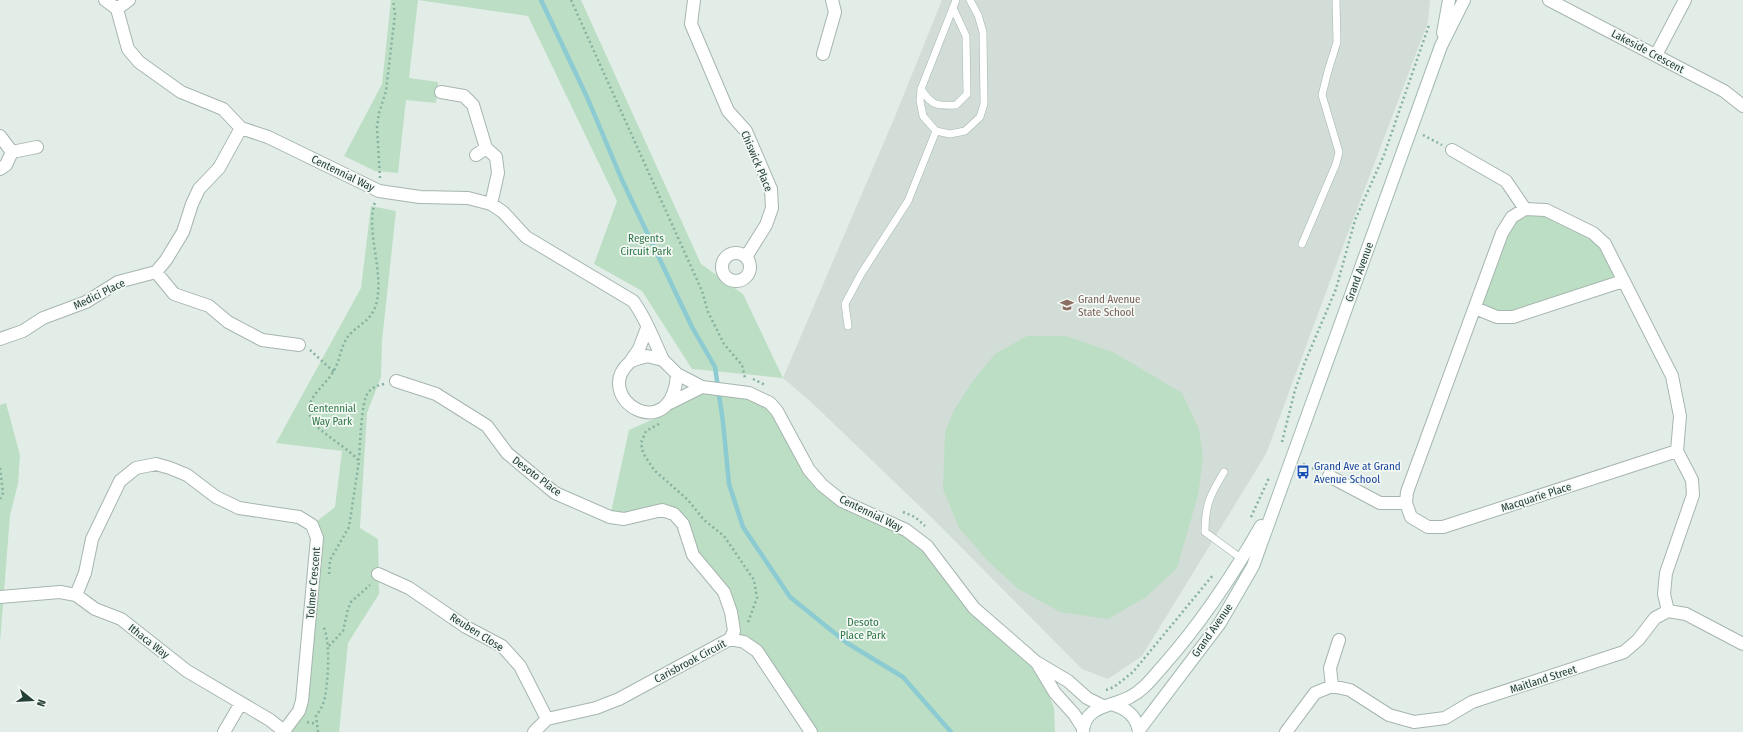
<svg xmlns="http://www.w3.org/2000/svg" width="1743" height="732" viewBox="0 0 1743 732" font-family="'Fira Sans Condensed',sans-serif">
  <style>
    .built { fill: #d2ddd7 }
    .park { fill: #bcdec4 }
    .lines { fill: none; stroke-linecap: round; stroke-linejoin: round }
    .stream { stroke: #8ccbd2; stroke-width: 4.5 }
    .lane-casing { stroke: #a6b5af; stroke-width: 8 }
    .street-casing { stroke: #a6b5af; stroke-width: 14 }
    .secondary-casing { stroke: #a2b9b0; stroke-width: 14 }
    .path { stroke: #84b1a0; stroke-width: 2.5; stroke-dasharray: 2 3; stroke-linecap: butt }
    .lane { stroke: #fff; stroke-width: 7 }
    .street { stroke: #fff; stroke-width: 12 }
    .secondary { stroke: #fff; stroke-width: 12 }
    .labels { text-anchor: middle; stroke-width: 3.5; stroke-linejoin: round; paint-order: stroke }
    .street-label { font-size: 11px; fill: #233f36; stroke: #f4f9f6 }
    .park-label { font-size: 11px; fill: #2d7645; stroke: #f4f9f6 }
    .education-label { font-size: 11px; fill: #785e54; stroke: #f4f9f6; text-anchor: start }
    .transit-label { font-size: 11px; fill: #164399; stroke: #f4f9f6; text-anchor: start }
  </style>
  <rect width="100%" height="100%" fill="#e3ede8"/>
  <path class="built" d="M942,0H1430L1428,22L1348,233L1266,454L1142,656L1108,679L1082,669L932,518L810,401L783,378L896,114Z"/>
  <path class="park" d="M391,0H418L409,78L438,82L436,103L406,100L398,173L375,171L344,156L382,84Z
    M418,0H581L701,264L743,294L783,378L692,369L642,291L594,264L617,201L528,16Z
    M371,206L396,211L382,341L381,377L367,413L360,528L378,539L379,594L348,643L339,732H284L302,701L312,525L335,507L342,451L276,443L361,288Z
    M1525,209L1593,233L1623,281L1513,317L1475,308L1502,233Z
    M1027,336H1066L1113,352L1182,393L1199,429L1203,458L1198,495L1177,568L1146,597L1108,619L1060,612L1017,588L988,561L959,528L943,489L945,432L954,410L972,382L995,354Z
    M702,387L760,397L822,485L906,530L974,608L1036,662L1054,708L1055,732H811L757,651L730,639L731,612L674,514L610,517L629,430L658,417L670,403Z
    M6,403L20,455L18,484L10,515L0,643V405Z"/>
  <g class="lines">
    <path class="stream" d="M541,0L587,97L622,180L692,327L715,367L723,422L729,484L743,527L790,597L847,643L903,677L951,732"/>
    <g class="lane-casing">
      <path id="lane" d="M956,0L921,89L920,101L923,116L936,131L950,134L965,131L980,117L984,104L983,32L978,15L970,0
        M921,89C932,106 937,106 956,105L967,94L966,36L953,8
        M1302,244L1336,164L1339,152L1322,95L1328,71L1337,42L1336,0
        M848,326L845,304L861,274L908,201L936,131
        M1224,472C1210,495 1205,505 1205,532L1242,559"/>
    </g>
    <g class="street-casing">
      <path id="street" d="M105,0L117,9L128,49L139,62L181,92L223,109L241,128L268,137L379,191L420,197L468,198L491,204L503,212L526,237L633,301C646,318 654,341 663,360
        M694,0L691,24L728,111L746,131L771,189L772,208L766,225L746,257
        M1549,0L1724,91L1743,106
        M117,9L129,0
        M823,54L835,12L832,0
        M1656,55L1685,0
        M441,92L464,96L473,105L486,148
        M0,136L12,152L37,147
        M1452,150L1506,181L1525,209
        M476,155L486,148L496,157L498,173L491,204
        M0,169L6,165L12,152
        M1525,209L1546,210L1593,233L1605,244L1672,376L1680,416L1677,451L1443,527H1428L1411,517L1406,503L1407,492L1502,233L1512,217Z
        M722 267a14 14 0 1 1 28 0a14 14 0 1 1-28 0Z
        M156,272L174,294L209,306L228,322L262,340L299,345
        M1475,308L1497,317H1513L1623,281
        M0,339L23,331L43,318L86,302L118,282L156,272L166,260L183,232L192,204L199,189L219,168L241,128
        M647,356L663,360L677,374C672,449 590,397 630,362C634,359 642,358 647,356Z
        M630,362L639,349L647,328
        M677,374L702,387L749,393L770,403L777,411L809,470L822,485L842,501L906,530L927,546L974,608L1036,662L1068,681L1087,698L1103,706
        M396,381L436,394L487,426L507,453L555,493L610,517L624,519L662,510L674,514L683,524L693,555L724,592L731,612L734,631L730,639
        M670,403L702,387
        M1329,476L1380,503H1406
        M378,574L409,588L466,627L502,646L520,666L547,719
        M76,595L85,573L92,539L120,481L136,468L156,464L170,468L187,475L216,497L239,508L299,517L312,525L317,538L302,701L299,711L284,731
        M0,597L60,592L76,595L95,609L121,619L187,671L270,720L285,732
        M1668,611L1664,594L1666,573L1693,495L1692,480L1677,451
        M1037,663L1055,693L1074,714L1083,728
        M1332,686L1330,668L1339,640
        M224,732L241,703
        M534,732L547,719L596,708L619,699L730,639L744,642L757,651L811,732
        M1286,732L1315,693L1332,686L1350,690L1389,715L1414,722L1445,718L1472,702L1624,652L1638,640L1655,618L1668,611L1686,614L1743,644"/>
    </g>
    <g class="secondary-casing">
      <path id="secondary" d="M1443,33L1449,0
        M1114,705C1128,709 1137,717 1139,732
        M1139,730L1220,623L1253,566L1441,46L1464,0
        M1083,732C1084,705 1112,707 1130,697C1144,690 1153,677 1163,666C1201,623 1233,575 1261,526"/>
    </g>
    <path class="path" d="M571,0L702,291L708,312L724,344L742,365L745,378H744
      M1423,135L1442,145
      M380,178L377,127L379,113L386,91L395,14L393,0
      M310,350L334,372
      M753,379L765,385
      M659,424L646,431L641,443L643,453L654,470L688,500L704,520L724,536L754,580L757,598L747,625
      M1282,442L1295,390L1305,362L1336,289L1355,220L1384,155L1429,25
      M359,460C360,447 361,401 368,393C372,387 377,386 384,384
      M1303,464L1319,471
      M0,468L3,493L0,499
      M903,512L915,517L925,526
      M1251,517L1269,478
      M329,574L330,560L349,527L359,461C347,447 326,437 315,424C297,403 324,388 333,372C340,362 340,348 347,338C356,325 370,323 376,305C385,272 365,232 375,202
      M329,646L343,631L348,609L351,602L370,585
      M1106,690L1114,687L1133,672L1213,575
      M307,722L316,724
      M318,732L316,716C320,710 324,704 325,697C328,680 331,641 323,626"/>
    <use href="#lane" class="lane"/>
    <use href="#street" class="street"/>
    <use href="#secondary" class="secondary"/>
  </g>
  <defs>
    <g id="school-bare" transform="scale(1.08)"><path d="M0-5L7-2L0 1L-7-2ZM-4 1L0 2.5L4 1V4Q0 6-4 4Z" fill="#8d6e63" stroke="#f4f9f6" stroke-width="2.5" paint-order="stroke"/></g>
    <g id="bus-bare" transform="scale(1.08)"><path d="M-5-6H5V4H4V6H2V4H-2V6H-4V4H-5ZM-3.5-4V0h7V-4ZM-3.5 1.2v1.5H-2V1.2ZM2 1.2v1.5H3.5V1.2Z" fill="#1a4fb4" stroke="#f4f9f6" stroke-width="2.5" paint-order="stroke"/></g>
  </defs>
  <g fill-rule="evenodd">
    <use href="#school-bare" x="1067" y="305"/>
    <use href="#bus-bare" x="1303" y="472"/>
  </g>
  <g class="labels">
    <g class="street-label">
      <text transform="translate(1648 51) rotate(28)" y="4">Lakeside Crescent</text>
      <text transform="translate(757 161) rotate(67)" y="4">Chiswick Place</text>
      <text transform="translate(343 173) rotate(26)" y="4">Centennial Way</text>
      <text transform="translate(1359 272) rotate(-70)" y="4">Grand Avenue</text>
      <text transform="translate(99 294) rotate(-26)" y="4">Medici Place</text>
      <text transform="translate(537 476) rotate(37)" y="4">Desoto Place</text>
      <text transform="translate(1536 497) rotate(-18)" y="4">Macquarie Place</text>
      <text transform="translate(871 513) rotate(26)" y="4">Centennial Way</text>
      <text transform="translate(313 583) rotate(-85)" y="4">Tolmer Crescent</text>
      <text transform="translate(1212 630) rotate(-55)" y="4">Grand Avenue</text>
      <text transform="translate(477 632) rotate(32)" y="4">Reuben Close</text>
      <text transform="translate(149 641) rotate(38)" y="4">Ithaca Way</text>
      <text transform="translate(690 661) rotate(-28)" y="4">Carisbrook Circuit</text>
      <text transform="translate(1543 679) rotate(-18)" y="4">Maitland Street</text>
    </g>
    <g class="park-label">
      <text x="646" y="242">Regents<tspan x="646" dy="13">Circuit Park</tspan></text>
      <text x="332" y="412">Centennial<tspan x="332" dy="13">Way Park</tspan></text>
      <text x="863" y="626">Desoto<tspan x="863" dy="13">Place Park</tspan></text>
    </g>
    <g class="education-label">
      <text x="1078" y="303">Grand Avenue<tspan x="1078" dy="13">State School</tspan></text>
    </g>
    <g class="transit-label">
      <text x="1314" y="470">Grand Ave at Grand<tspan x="1314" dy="13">Avenue School</tspan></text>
    </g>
  </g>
  <g transform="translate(32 700) rotate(108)" stroke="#f4f9f6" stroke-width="3" paint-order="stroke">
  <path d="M0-3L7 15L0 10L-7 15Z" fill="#233f36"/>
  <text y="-6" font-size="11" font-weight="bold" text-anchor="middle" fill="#233f36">N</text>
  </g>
</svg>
